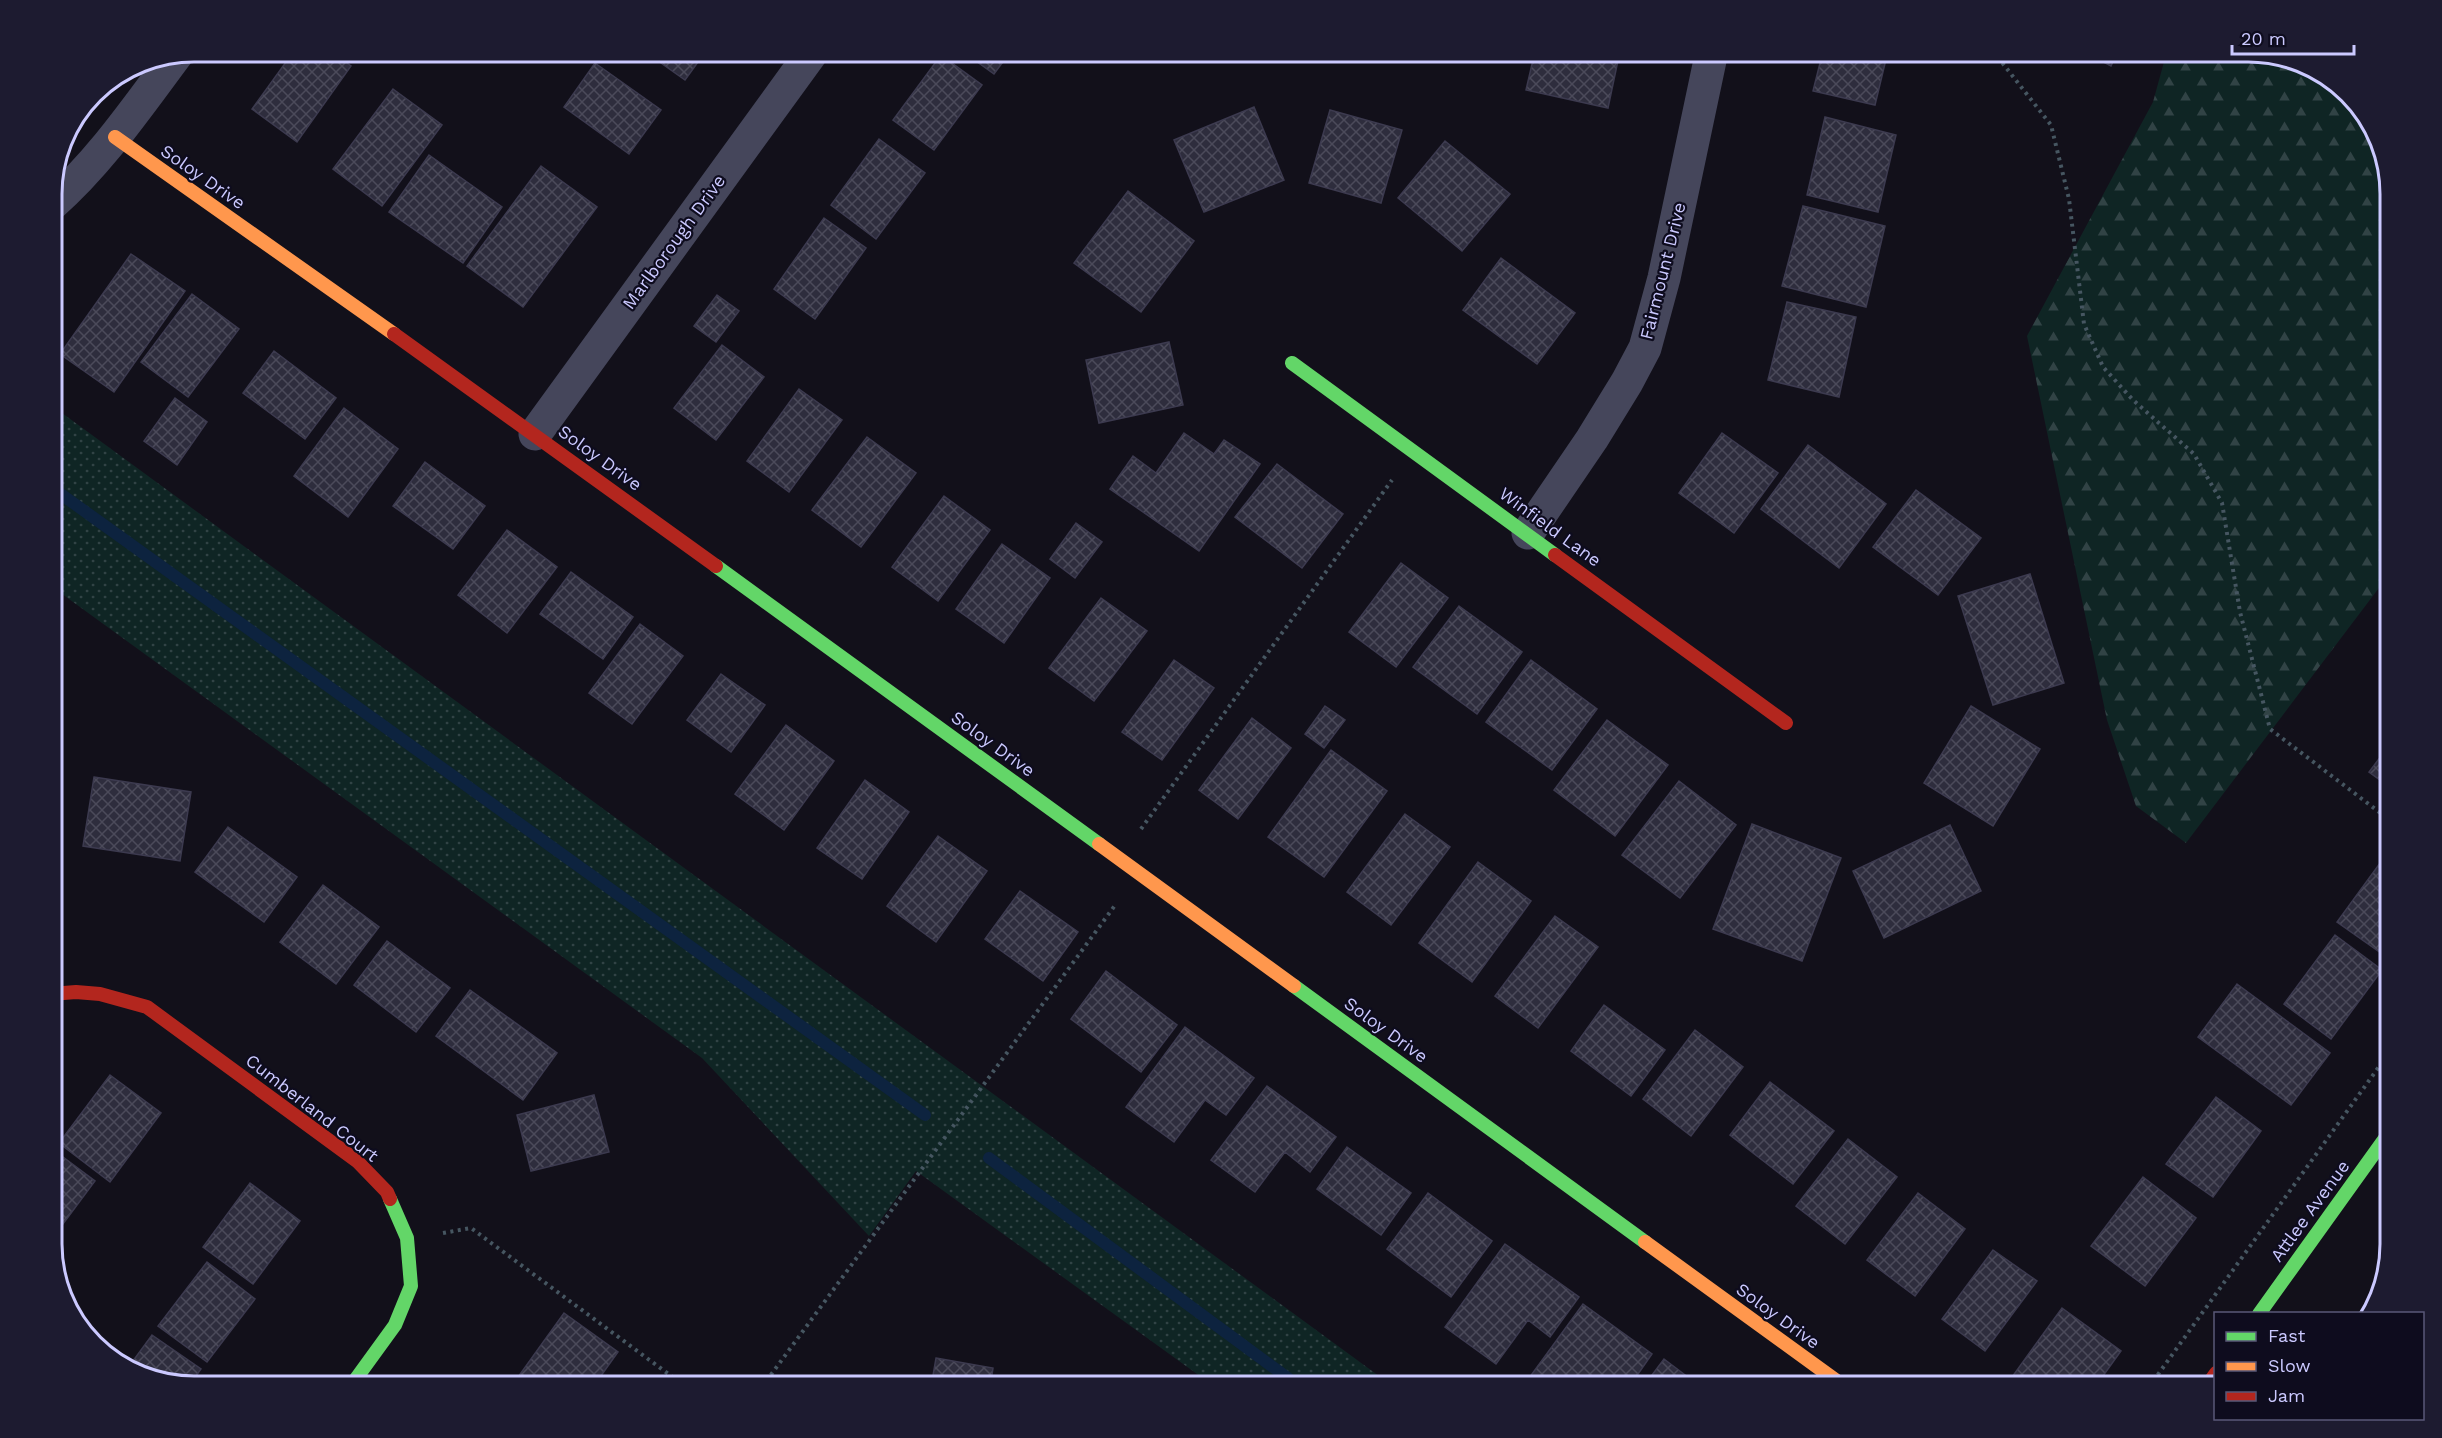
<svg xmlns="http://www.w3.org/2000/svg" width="2442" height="1438" viewBox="0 0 2442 1438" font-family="'Work Sans',sans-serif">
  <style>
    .grass { fill: url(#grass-dots) }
    .forest { fill: url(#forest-firs) }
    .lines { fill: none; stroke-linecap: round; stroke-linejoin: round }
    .stream { stroke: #0d233f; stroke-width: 12 }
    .building { fill: url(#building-cross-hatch); stroke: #3c3a4f; stroke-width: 1.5 }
    .path { stroke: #465661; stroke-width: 4; stroke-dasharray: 3 4.5; stroke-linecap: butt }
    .street { stroke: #45465b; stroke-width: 33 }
    .fast { stroke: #63d668; stroke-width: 14 }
    .slow { stroke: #ff974d; stroke-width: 14 }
    .jam { stroke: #b3261e; stroke-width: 14 }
    .labels { text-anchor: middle; stroke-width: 4.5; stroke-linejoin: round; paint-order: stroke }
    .street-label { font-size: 18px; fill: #cbc9ff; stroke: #0e0c1e }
    .rim { fill: none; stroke: #cbc9ff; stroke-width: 3 }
  </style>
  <defs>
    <pattern id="grass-dots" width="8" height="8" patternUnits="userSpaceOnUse" patternTransform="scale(1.5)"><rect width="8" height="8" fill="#0f2524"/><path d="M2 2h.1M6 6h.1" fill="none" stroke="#314345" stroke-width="1.8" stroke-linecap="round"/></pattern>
    <pattern id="forest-firs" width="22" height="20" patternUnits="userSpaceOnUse" patternTransform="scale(1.5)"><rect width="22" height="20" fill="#0f2524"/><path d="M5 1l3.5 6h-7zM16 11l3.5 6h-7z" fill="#314345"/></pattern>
    <pattern id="building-cross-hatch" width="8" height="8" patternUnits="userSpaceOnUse" patternTransform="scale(1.5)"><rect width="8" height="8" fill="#2e2d3d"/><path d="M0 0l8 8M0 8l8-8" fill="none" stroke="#4b4a5a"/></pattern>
  </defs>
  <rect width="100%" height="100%" fill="#12101a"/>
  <path class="grass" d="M51,405L1394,1387H1215L916,1171L869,1236L702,1058L51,586Z"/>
  <path class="forest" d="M2167,51H2249L2320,70L2372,122L2391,184V572L2186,843L2136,806L2107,720L2027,336L2153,102Z"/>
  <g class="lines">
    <path class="stream" d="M51,487L925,1115
      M989,1158L1300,1387"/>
  </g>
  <path class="building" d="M294,51H330L351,66L297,142L252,109Z
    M644,51H706L685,80Z
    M962,51H1011L994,74Z
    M1535,51H1620L1608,108L1526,90Z
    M1823,51H1888L1875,105L1813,91Z
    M2082,51H2118L2111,66Z
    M941,55L982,85L934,150L893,120Z
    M595,63L661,110L629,154L564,107Z
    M393,89L442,125L382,206L333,169Z
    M1254,107L1284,180L1204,212L1174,140Z
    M1330,110L1402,130L1381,203L1309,183Z
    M1825,117L1896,135L1878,212L1807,195Z
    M879,139L925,173L876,239L831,205Z
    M1445,141L1510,194L1462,251L1398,198Z
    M429,155L502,207L463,263L389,212Z
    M541,166L597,207L523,307L467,266Z
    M1128,191L1194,241L1141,312L1074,263Z
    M1803,206L1885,226L1866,307L1782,286Z
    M824,218L866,248L815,319L774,289Z
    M131,254L185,291L114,392L60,354Z
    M1501,258L1575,313L1537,364L1463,310Z
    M192,294L239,329L188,397L141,362Z
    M717,295L739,311L716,342L694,326Z
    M1787,302L1856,317L1839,397L1768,380Z
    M1169,342L1183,405L1099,423L1086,360Z
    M722,345L764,377L716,440L674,408Z
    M274,351L336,398L305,439L243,393Z
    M799,389L842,420L789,492L747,461Z
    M175,398L207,422L177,465L144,441Z
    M344,408L398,449L348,517L294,476Z
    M1184,433L1214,454L1224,440L1260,464L1199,551L1110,489L1133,456L1156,473Z
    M1722,433L1778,473L1734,533L1679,493Z
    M867,437L916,473L861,547L812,510Z
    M1808,445L1886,504L1839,568L1761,509Z
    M425,462L485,506L453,549L393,506Z
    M1277,464L1343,514L1302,568L1235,517Z
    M1916,490L1981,538L1938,595L1873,547Z
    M944,496L990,530L938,601L892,567Z
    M1076,523L1102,542L1075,578L1050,559Z
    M507,530L557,567L507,633L458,595Z
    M1002,544L1050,578L1004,643L956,609Z
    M1401,563L1448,598L1396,667L1349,632Z
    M571,572L633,617L603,659L540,614Z
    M2030,574L2064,683L1993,705L1958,596Z
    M1101,598L1147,631L1094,701L1049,668Z
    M1459,606L1522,652L1477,714L1413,667Z
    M640,624L683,656L632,724L589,693Z
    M1174,660L1214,688L1162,760L1122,732Z
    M1531,660L1597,709L1552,770L1486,722Z
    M721,674L765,705L731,752L687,720Z
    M1325,706L1345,720L1324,748L1305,734Z
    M1971,706L2040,749L1993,826L1924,783Z
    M1252,718L1291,748L1238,819L1199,790Z
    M1607,720L1668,765L1615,836L1554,790Z
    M786,725L834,761L784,830L735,794Z
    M2391,743V788L2369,772Z
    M1331,750L1387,791L1324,877L1268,837Z
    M94,777L191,792L180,861L83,846Z
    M865,780L909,812L862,879L817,848Z
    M1679,781L1736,825L1680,898L1622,855Z
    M1405,814L1450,847L1391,925L1347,892Z
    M1752,824L1841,858L1802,961L1713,929Z
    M1950,825L1981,891L1884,938L1853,871Z
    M228,827L297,877L264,922L195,872Z
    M938,836L987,871L936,942L887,906Z
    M2391,848V954L2388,958L2337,922Z
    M1478,862L1531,901L1472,982L1419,943Z
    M323,885L379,927L336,984L280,942Z
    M1020,891L1078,932L1043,981L985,939Z
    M1555,916L1598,947L1538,1028L1495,996Z
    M2335,935L2382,970L2331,1039L2284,1004Z
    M387,941L450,988L416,1032L354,985Z
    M1106,971L1177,1025L1141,1072L1071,1019Z
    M2237,984L2330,1053L2291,1105L2198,1037Z
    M470,990L557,1053L523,1100L436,1036Z
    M1604,1005L1665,1050L1631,1096L1571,1051Z
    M1185,1027L1254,1078L1226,1115L1205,1100L1174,1142L1126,1107Z
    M1695,1030L1743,1067L1691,1136L1643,1099Z
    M110,1075L161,1113L110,1182L59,1143Z
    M1770,1082L1834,1131L1793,1184L1730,1135Z
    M1267,1086L1336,1137L1310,1172L1285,1152L1255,1192L1211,1160Z
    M594,1095L609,1152L531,1171L517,1115Z
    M2216,1097L2261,1131L2213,1197L2166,1164Z
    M1848,1139L1897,1177L1845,1244L1796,1206Z
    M1347,1147L1411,1193L1381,1235L1317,1189Z
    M55,1151L95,1181L51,1240V1156Z
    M2143,1177L2196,1218L2145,1286L2091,1246Z
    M250,1183L300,1221L253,1284L203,1247Z
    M1428,1193L1492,1241L1451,1297L1387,1249Z
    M1918,1193L1965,1229L1915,1296L1867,1260Z
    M1505,1244L1579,1297L1550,1337L1528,1320L1496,1364L1445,1327Z
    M1993,1250L2037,1281L1985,1351L1942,1319Z
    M207,1262L255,1299L207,1362L158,1326Z
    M1583,1304L1652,1354L1629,1387H1606L1593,1378L1587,1387H1541L1529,1378Z
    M2062,1308L2121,1351L2095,1387H2025L2012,1377Z
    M564,1313L618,1352L593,1387H531L518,1377Z
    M152,1335L201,1369L189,1386L127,1369Z
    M936,1358L993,1368L990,1387H931Z
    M1664,1359L1701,1387H1643Z"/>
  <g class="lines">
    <path class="path" d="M1993,51L2051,125L2069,199L2084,324L2103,367L2133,400L2194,454L2222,503L2240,612L2270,729L2391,821
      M1141,829L1392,480
      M443,1233L471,1228L686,1387
      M762,1387L1116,904
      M2149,1387L2391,1050"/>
    <path class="street" d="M51,205C100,162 138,106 177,54
      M535,434L813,51
      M1528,533L1592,439L1627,382L1645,348L1664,278L1712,51"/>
    <path class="fast" d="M1292,363L1555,555
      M716,566L1099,844
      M1294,986L1645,1242
      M2259,1314L2391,1130
      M350,1387L395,1325L411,1286L407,1238L390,1199"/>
    <path class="slow" d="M115,137L394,334
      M1099,844L1294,986
      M1645,1242L1845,1387"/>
    <path class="jam" d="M394,334L716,566
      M1555,555L1786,723
      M51,994L76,992L100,994L147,1007L357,1161L387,1192L390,1199
      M2206,1387L2216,1373"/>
  </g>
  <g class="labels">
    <g class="street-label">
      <text transform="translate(203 177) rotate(35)" y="6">Soloy Drive</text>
      <text transform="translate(674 242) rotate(-54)" y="6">Marlborough Drive</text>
      <text transform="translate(1663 271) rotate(-76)" y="6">Fairmount Drive</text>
      <text transform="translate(600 458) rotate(36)" y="6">Soloy Drive</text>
      <text transform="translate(1550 527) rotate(36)" y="6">Winfield Lane</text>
      <text transform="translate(993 744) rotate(36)" y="6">Soloy Drive</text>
      <text transform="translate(1386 1030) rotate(36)" y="6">Soloy Drive</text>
      <text transform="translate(312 1108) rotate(38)" y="6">Cumberland Court</text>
      <text transform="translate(2310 1211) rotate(-54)" y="6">Attlee Avenue</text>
      <text transform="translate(1778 1316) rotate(36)" y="6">Soloy Drive</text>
    </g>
  </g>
  <path d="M0 0H2442V1438H0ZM194 62H2248A132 132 0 0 1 2380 194V1244A132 132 0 0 1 2248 1376H194A132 132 0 0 1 62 1244V194A132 132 0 0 1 194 62Z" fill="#1d1b30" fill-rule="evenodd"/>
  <path class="rim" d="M194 62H2248A132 132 0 0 1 2380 194V1244A132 132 0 0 1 2248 1376H194A132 132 0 0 1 62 1244V194A132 132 0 0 1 194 62Z"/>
  <rect x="2214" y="1312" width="210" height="108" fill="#0e0c1e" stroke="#5a5878" stroke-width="1.5"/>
  <rect x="2226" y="1332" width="30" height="9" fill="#63d668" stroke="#5a5878" stroke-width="1.5"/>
  <text x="2268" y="1342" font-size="18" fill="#cbc9ff">Fast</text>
  <rect x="2226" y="1362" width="30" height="9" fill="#ff974d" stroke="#5a5878" stroke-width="1.5"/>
  <text x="2268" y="1372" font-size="18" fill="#cbc9ff">Slow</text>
  <rect x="2226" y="1392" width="30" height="9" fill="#b3261e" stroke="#5a5878" stroke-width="1.5"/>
  <text x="2268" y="1402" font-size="18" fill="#cbc9ff">Jam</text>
  <path d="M2232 45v9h122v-9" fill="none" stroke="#cbc9ff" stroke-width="3"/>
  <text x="2241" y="45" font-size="18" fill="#cbc9ff" stroke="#0e0c1e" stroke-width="4.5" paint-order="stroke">20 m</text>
</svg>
